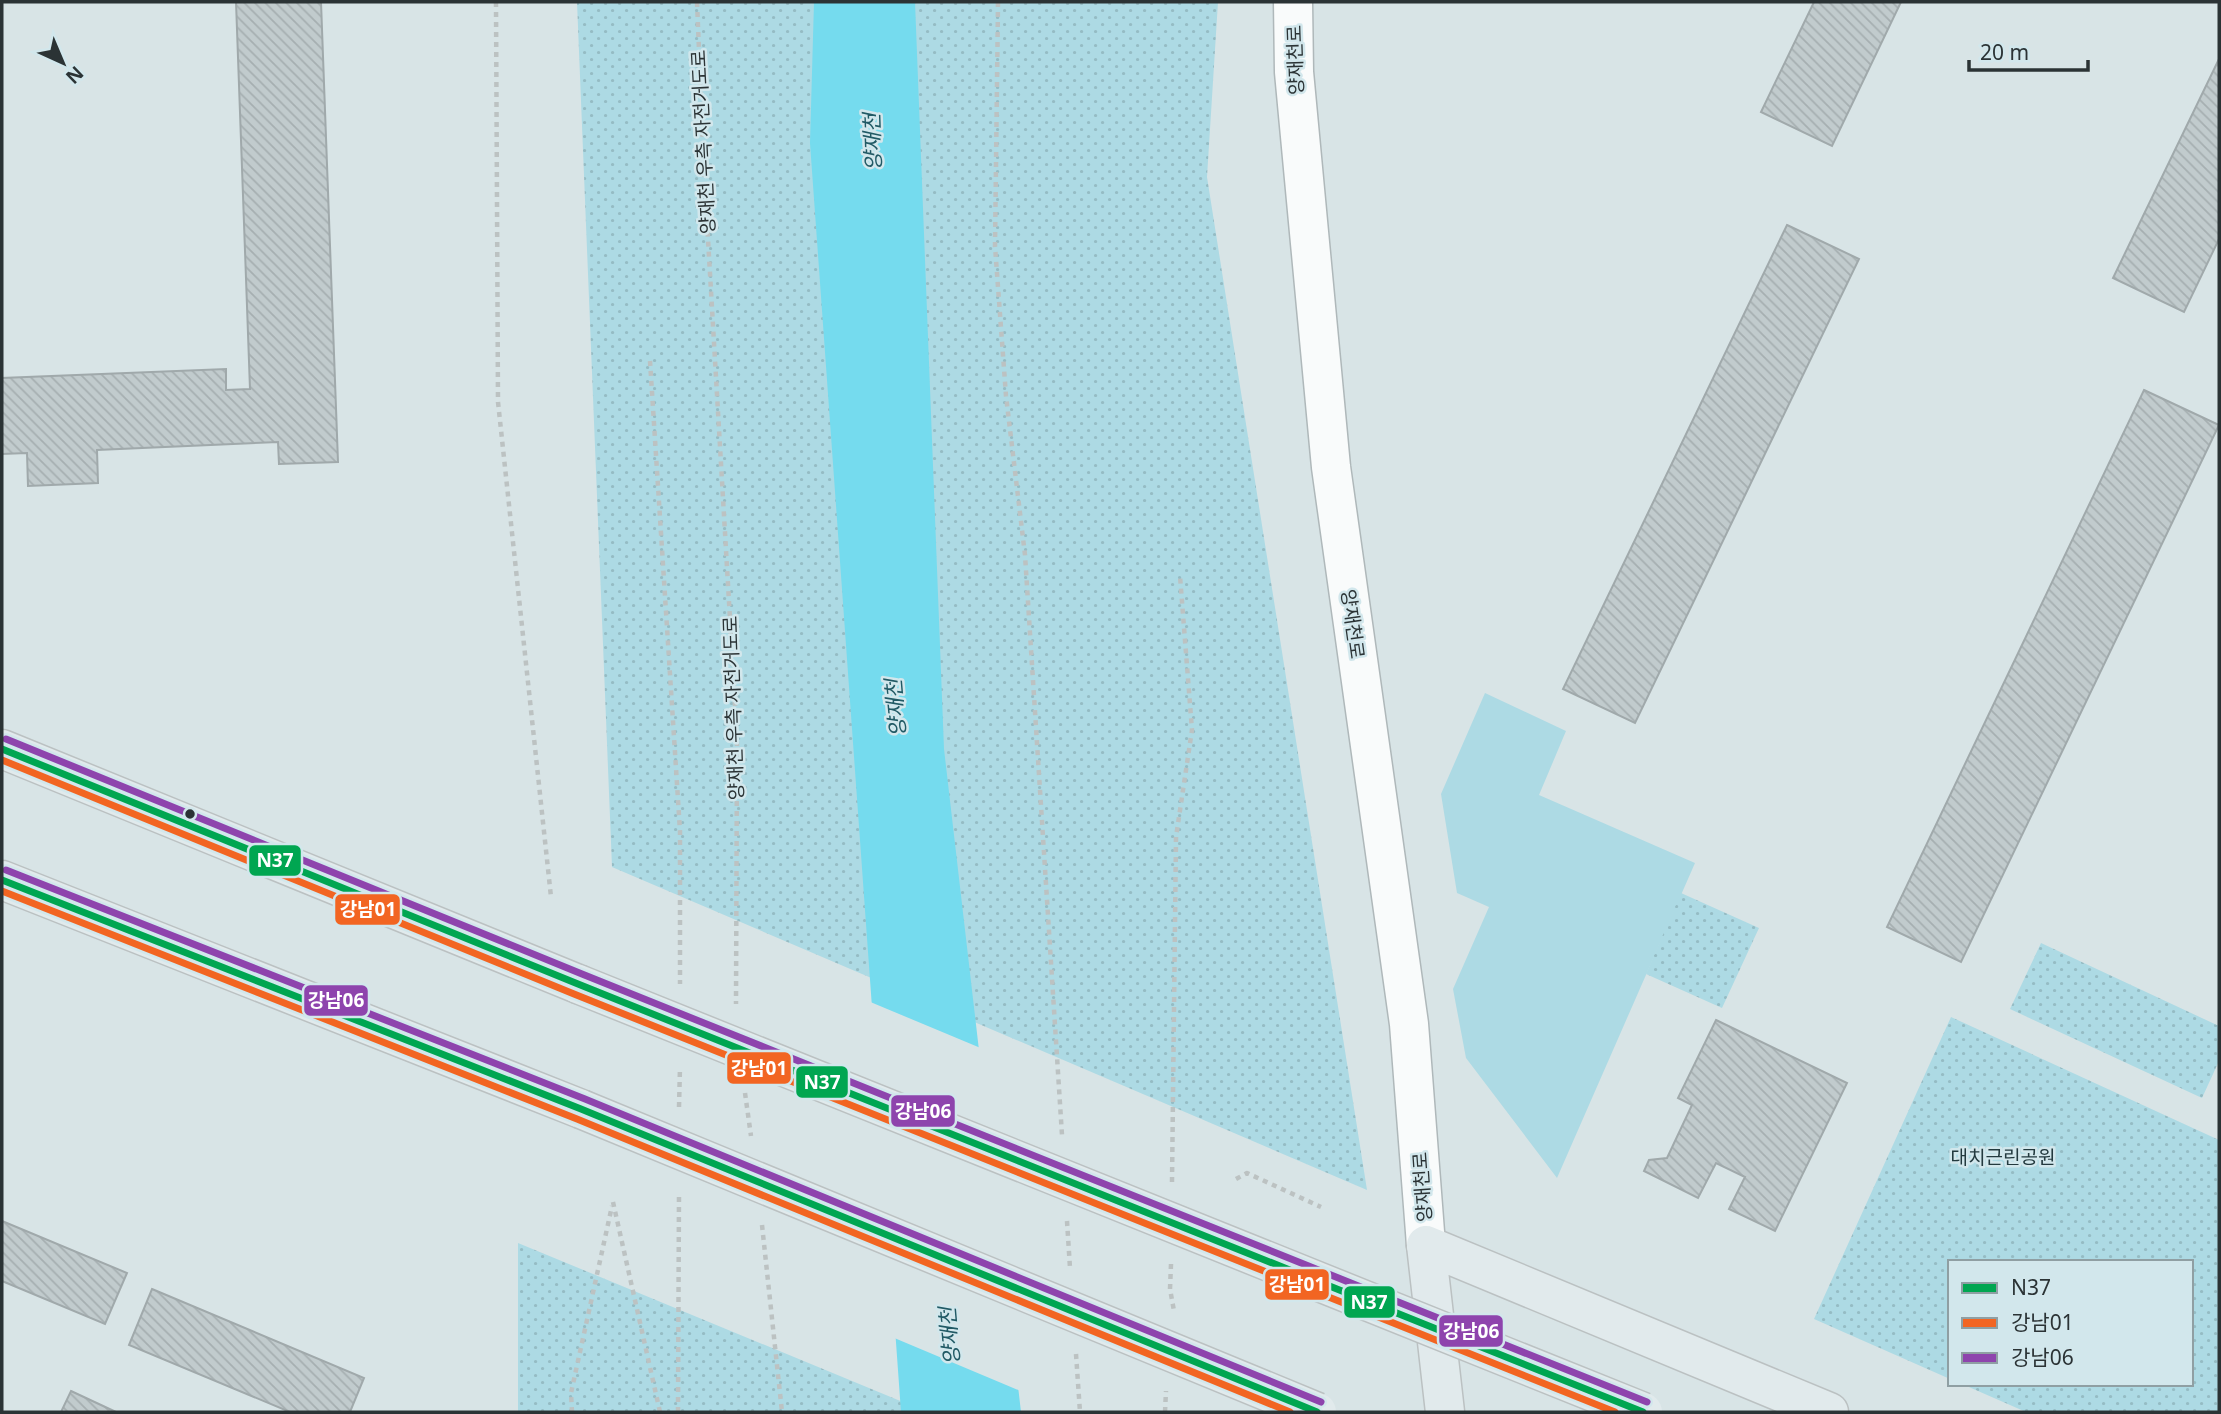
<svg xmlns="http://www.w3.org/2000/svg" width="2221" height="1414" viewBox="0 0 2221 1414" font-family="'Noto Sans','Noto Sans KR',sans-serif">
  <style>
    .green { fill: #addae4 }
    .park { fill: url(#park-dots) }
    .water { fill: #75dbee }
    .pier { fill: #d8e4e6 }
    .building { fill: url(#building-back-hatch); stroke: #a0a9ab; stroke-width: 2 }
    .lines { fill: none; stroke-linecap: round; stroke-linejoin: round }
    .minor-casing { stroke: #afb8ba; stroke-width: 41 }
    .major-casing { stroke: #bbc1c2; stroke-width: 41 }
    .path { stroke: #bcc2c2; stroke-width: 4.5; stroke-dasharray: 5 5; stroke-linecap: butt }
    .minor { stroke: #f9fbfb; stroke-width: 38 }
    .major { stroke: #e1eaec; stroke-width: 38 }
    .major-bridge-casing { stroke: #bbc1c2; stroke-width: 41; stroke-linecap: butt }
    .major-bridge { stroke: #e1eaec; stroke-width: 38 }
    .bus-1-casing { stroke: #d2e7ec; stroke-width: 12 }
    .bus-2-casing { stroke: #d2e7ec; stroke-width: 12 }
    .bus-3-casing { stroke: #d2e7ec; stroke-width: 12 }
    .bus-1 { stroke: #00a651; stroke-width: 7 }
    .bus-2 { stroke: #f26522; stroke-width: 7 }
    .bus-3 { stroke: #8e44ad; stroke-width: 7 }
    .bus-dot { fill: #2b3335; stroke: #d2e7ec; stroke-width: 2.5 }
    .labels { text-anchor: middle; stroke-width: 5; stroke-linejoin: round; paint-order: stroke }
    .street-label { font-size: 19px; fill: #2b3335; stroke: #d2e7ec }
    .park-label { font-size: 19px; fill: #233a3f; stroke: #d2e7ec }
    .water-label { font-size: 21px; font-style: italic; fill: #215a65; stroke: #d2e7ec }
    .line-badge { stroke: #d2e7ec; stroke-width: 2.5 }
    .badge-label { font-size: 19px; text-anchor: middle; font-weight: bold; fill: #fff }
  </style>
  <defs>
    <pattern id="park-dots" width="8" height="8" patternUnits="userSpaceOnUse" patternTransform="scale(1.75)"><rect width="8" height="8" fill="#addae4"/><path d="M2 2h.1M6 6h.1" fill="none" stroke="#95bcc4" stroke-width="1.8" stroke-linecap="round"/></pattern>
    <pattern id="building-back-hatch" width="6" height="6" patternUnits="userSpaceOnUse" patternTransform="scale(1.75)"><rect width="6" height="6" fill="#c1cbcd"/><path d="M-1 5l2 2M0 0l6 6M5-1l2 2" fill="none" stroke="#a6afb1"/></pattern>
  </defs>
  <rect width="100%" height="100%" fill="#d8e4e6"/>
  <path class="green" d="M1485,693L1566,731L1539,795L1695,863L1557,1178L1466,1058L1453,989L1489,907L1457,893L1441,794Z"/>
  <path class="park" d="M577,2H1218L1207,177L1367,1190L612,867Z
    M1681,893L1759,928L1722,1008L1646,974Z
    M2041,943L2219,1026V1061L2202,1098L2010,1009Z
    M1951,1017L2219,1140V1412H2026L1962,1384H2191V1262H1950V1379L1814,1319Z
    M518,1243L927,1412H518Z"/>
  <path class="water" d="M814,2H915L944,749L1021,1412H901L810,143Z"/>
  <path class="pier" d="M868,1001L983,1049L1023,1392L892,1337Z"/>
  <path class="building" d="M236,2H321L338,462L279,464L278,442L97,450L98,483L28,486L27,453L2,454V378L226,369V390L250,389Z
    M1814,2H1901L1832,146L1761,112Z
    M2219,59V239L2184,312L2113,278Z
    M1787,225L1859,259L1635,723L1563,689Z
    M2144,390L2219,425L1961,962L1887,927Z
    M1716,1020L1847,1083L1775,1231L1729,1209L1745,1177L1716,1163L1698,1198L1644,1171L1649,1160L1667,1158L1692,1105L1678,1098Z
    M2,1221L127,1273L105,1324L2,1281Z
    M152,1289L364,1378L350,1412H290L129,1345Z
    M71,1391L116,1412H61Z"/>
  <g class="lines">
    <g class="minor-casing">
      <path id="minor" d="M1293,2L1294,72L1331,467L1409,1024L1426,1245"/>
    </g>
    <g class="major-casing">
      <path id="major" d="M2,749L578,984
        M2,880L581,1109
        M1445,1412L1426,1245L1829,1412"/>
    </g>
    <path class="path" d="M496,2L498,402L551,897
      M697,2L704,170L737,740L736,1004
      M998,2L995,246L1006,396L1025,555L1062,1135
      M650,361L680,831V984
      M745,1093L751,1136
      M679,1107L680,1067
      M1236,1179L1247,1173L1321,1207
      M1172,1182L1176,837L1192,730L1180,576
      M613,1202L660,1412
      M1067,1221L1070,1268
      M762,1225L782,1412
      M1171,1264L1170,1289L1174,1311
      M1076,1354L1080,1412
      M572,1412L571,1393L612,1206
      M678,1412L679,1193
      M1165,1412L1166,1391"/>
    <use href="#minor" class="minor"/>
    <use href="#major" class="major"/>
    <g class="major-bridge-casing">
      <path id="major-bridge" d="M578,984L1643,1412
        M581,1109L1317,1412"/>
    </g>
    <use href="#major-bridge" class="major-bridge"/>
    <g class="bus-1-casing">
      <path id="bus-1" d="M2,749L578,984L1643,1412
        M2,880L581,1109L1317,1412"/>
    </g>
    <g class="bus-2-casing">
      <path id="bus-2" d="M2,760L574,994L1615,1412
        M2,891L577,1119L1290,1412"/>
    </g>
    <g class="bus-3-casing">
      <path id="bus-3" d="M6,739L582,974L1647,1402
        M6,870L585,1099L1321,1402"/>
    </g>
    <use href="#bus-1" class="bus-1"/>
    <use href="#bus-2" class="bus-2"/>
    <use href="#bus-3" class="bus-3"/>
  </g>
  <circle class="bus-dot" cx="190" cy="814" r="6"/>
  <g class="labels">
    <g class="street-label">
      <text transform="translate(1295 60) rotate(-92)" y="7">양재천로</text>
      <text transform="translate(703 142) rotate(-93)" y="7">양재천 우측 자전거도로</text>
      <text transform="translate(1353 624) rotate(82)" y="7">양재천로</text>
      <text transform="translate(733 708) rotate(-92)" y="7">양재천 우측 자전거도로</text>
      <text transform="translate(1422 1187) rotate(-94)" y="7">양재천로</text>
    </g>
    <g class="park-label">
      <text x="2003" y="1164">대치근린공원</text>
    </g>
    <g class="water-label">
      <text transform="translate(873 142) rotate(-92)" y="7">양재천</text>
      <text transform="translate(896 708) rotate(-95)" y="7">양재천</text>
      <text transform="translate(950 1336) rotate(-95)" y="7">양재천</text>
    </g>
  </g>
  <g class="line-badge">
    <rect x="248" y="844" width="54" height="33" rx="7" fill="#00a651"/>
    <rect x="334" y="893" width="67" height="33" rx="7" fill="#f26522"/>
    <rect x="303" y="984" width="66" height="33" rx="7" fill="#8e44ad"/>
    <rect x="726" y="1051" width="66" height="34" rx="7" fill="#f26522"/>
    <rect x="795" y="1065" width="54" height="34" rx="7" fill="#00a651"/>
    <rect x="890" y="1094" width="66" height="34" rx="7" fill="#8e44ad"/>
    <rect x="1264" y="1268" width="66" height="33" rx="7" fill="#f26522"/>
    <rect x="1343" y="1285" width="53" height="34" rx="7" fill="#00a651"/>
    <rect x="1438" y="1314" width="66" height="34" rx="7" fill="#8e44ad"/>
  </g>
  <g class="badge-label">
    <text x="275" y="867">N37</text>
    <text x="368" y="916">강남01</text>
    <text x="336" y="1007">강남06</text>
    <text x="759" y="1075">강남01</text>
    <text x="822" y="1089">N37</text>
    <text x="923" y="1118">강남06</text>
    <text x="1297" y="1291">강남01</text>
    <text x="1369" y="1309">N37</text>
    <text x="1471" y="1338">강남06</text>
  </g>
  <rect width="2221" height="1414" fill="none" stroke="#2b3335" stroke-width="7"/>
  <rect x="1948" y="1260" width="245" height="126" fill="#d2e7ec" stroke="#8f9fa3" stroke-width="2"/>
  <rect x="1962" y="1283" width="35" height="10" fill="#00a651" stroke="#8f9fa3" stroke-width="2"/>
  <text x="2011" y="1295" font-size="21" fill="#2b3335">N37</text>
  <rect x="1962" y="1318" width="35" height="10" fill="#f26522" stroke="#8f9fa3" stroke-width="2"/>
  <text x="2011" y="1330" font-size="21" fill="#2b3335">강남01</text>
  <rect x="1962" y="1353" width="35" height="10" fill="#8e44ad" stroke="#8f9fa3" stroke-width="2"/>
  <text x="2011" y="1365" font-size="21" fill="#2b3335">강남06</text>
  <g transform="translate(63 63) rotate(136)" stroke="#d2e7ec" stroke-width="5" paint-order="stroke">
  <path d="M0-5L12 26L0 18L-12 26Z" fill="#2b3335"/>
  <text y="-10" font-size="19" font-weight="bold" text-anchor="middle" fill="#2b3335">N</text>
  </g>
  <path d="M1969 60v10h119v-10" fill="none" stroke="#2b3335" stroke-width="3.5"/>
  <text x="1980" y="60" font-size="21" fill="#2b3335" stroke="#d2e7ec" stroke-width="5" paint-order="stroke">20 m</text>
</svg>
